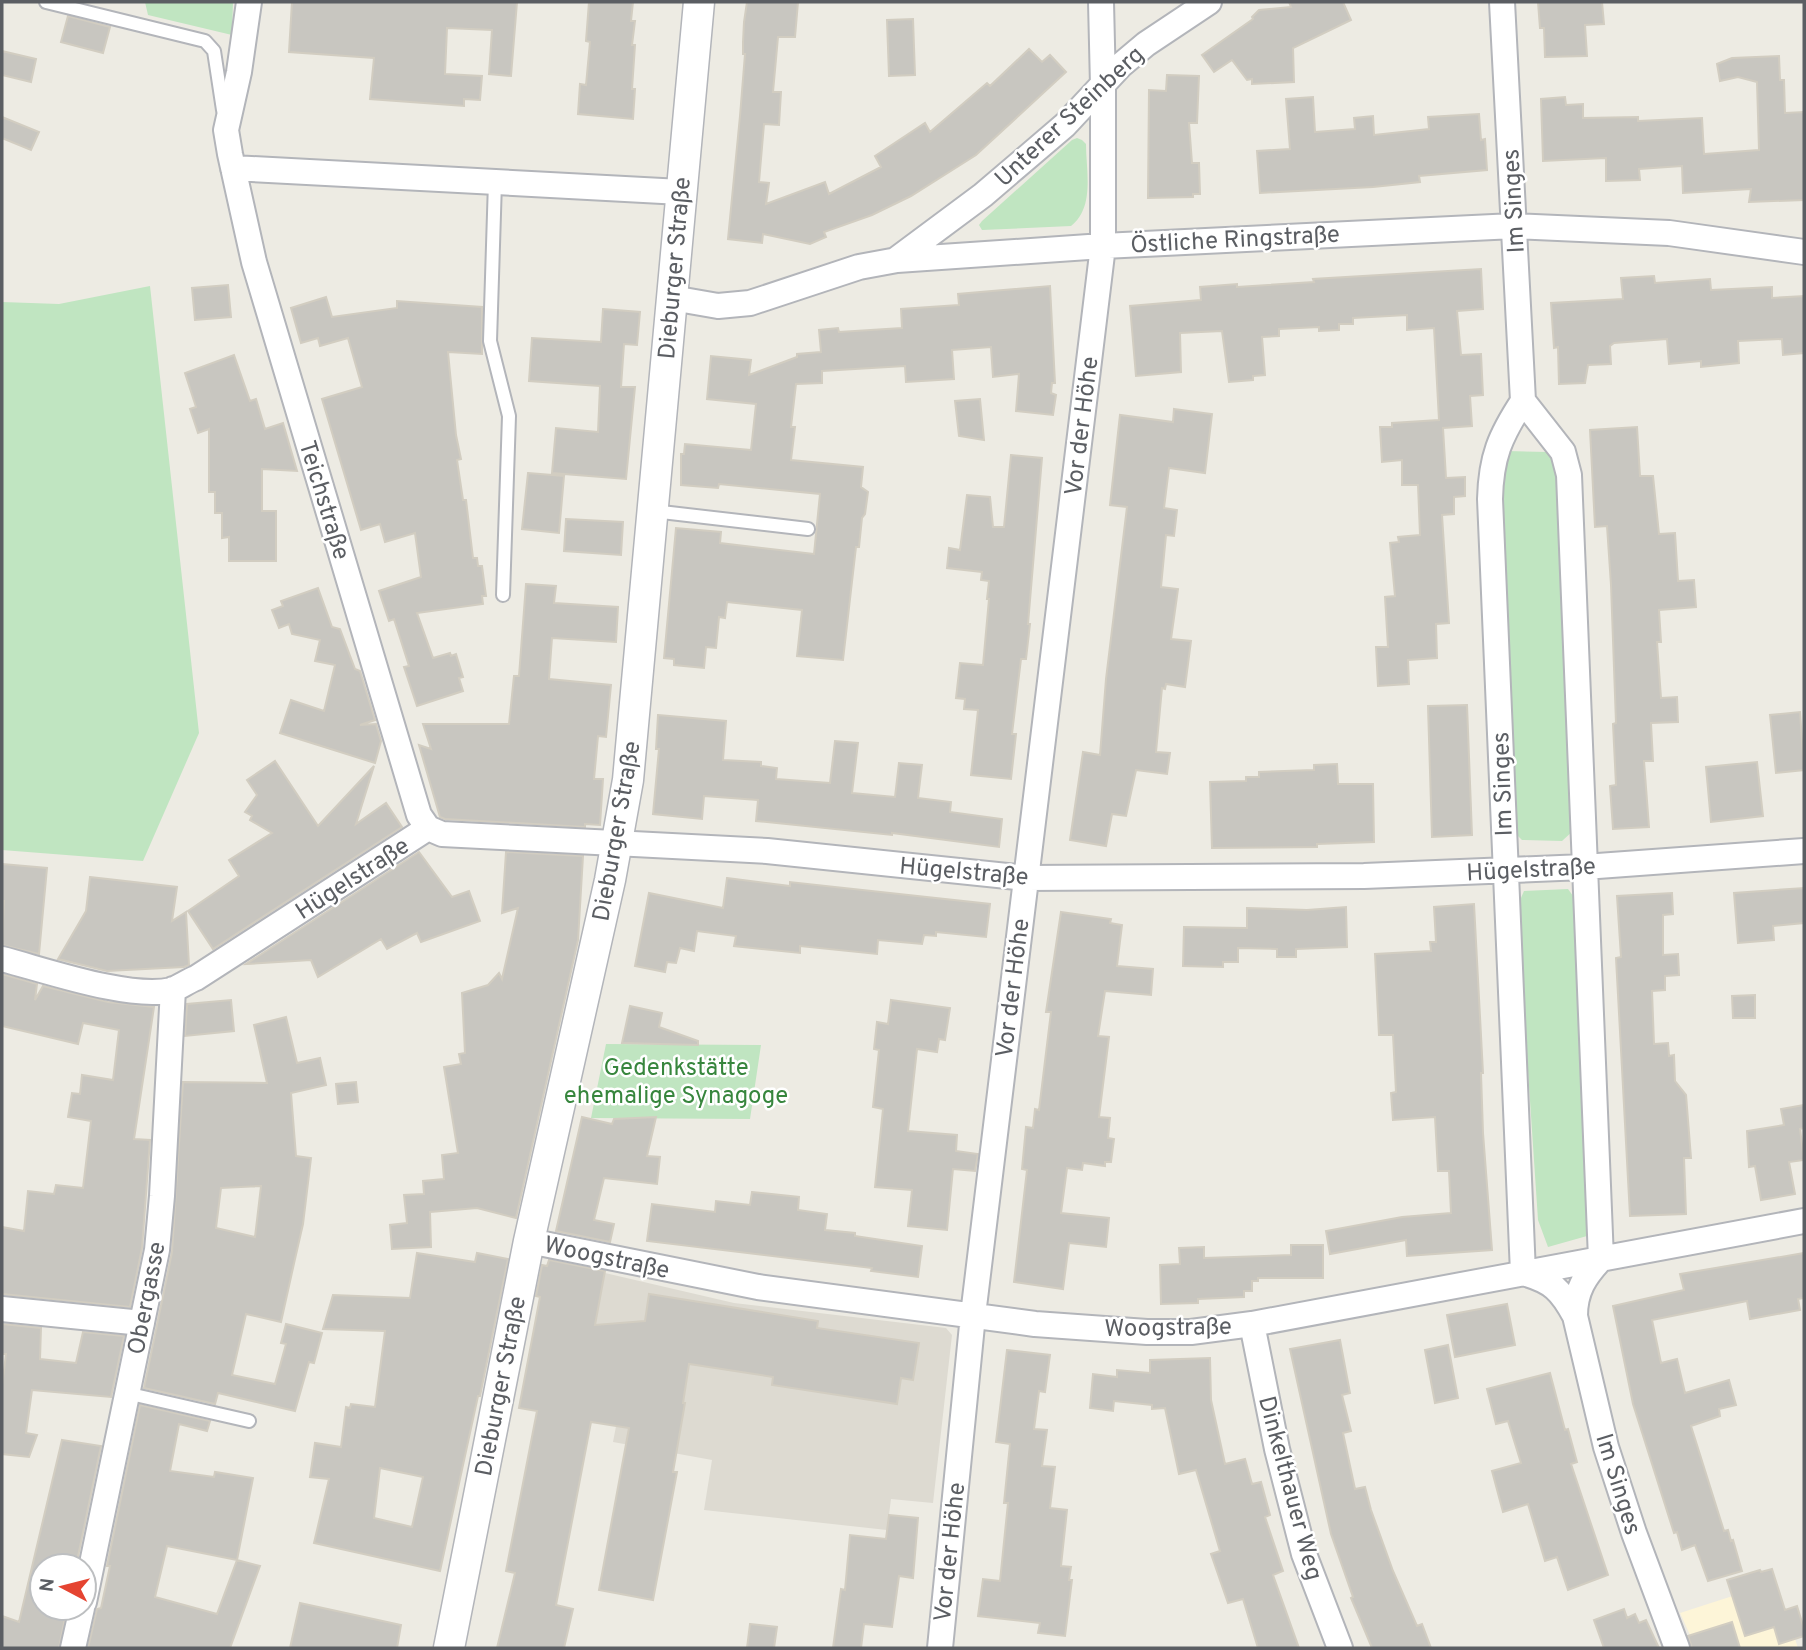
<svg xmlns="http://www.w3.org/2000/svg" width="1806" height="1650" viewBox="0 0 1806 1650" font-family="Overpass,sans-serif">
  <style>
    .commercial { fill: #fdf5d8 }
    .education { fill: #dddad1 }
    .green { fill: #c0e5c1 }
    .building { fill: #c8c6c0; stroke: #d2cdc1; stroke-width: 2; fill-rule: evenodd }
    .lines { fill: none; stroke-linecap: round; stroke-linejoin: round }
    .service-casing { stroke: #b3b5ba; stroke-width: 16 }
    .minor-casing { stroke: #b3b5ba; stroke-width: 28 }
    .tertiary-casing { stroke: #b3b5ba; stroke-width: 33 }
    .service { stroke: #fff; stroke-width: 12 }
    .minor { stroke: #fff; stroke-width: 24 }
    .tertiary { stroke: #fff; stroke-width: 30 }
    .labels { text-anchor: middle; stroke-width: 5; stroke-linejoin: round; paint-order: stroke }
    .street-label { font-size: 24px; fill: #5b5e63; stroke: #fff }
    .park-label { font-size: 24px; fill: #37863d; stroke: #fff }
  </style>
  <rect width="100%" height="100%" fill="#edebe3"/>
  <path class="commercial" d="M1776,1582L1798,1648H1696L1680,1613Z"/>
  <path class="education" d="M605,1273L734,1303L946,1328L952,1335L933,1503L891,1499L887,1530L704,1510L712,1460L613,1442L623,1390L588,1318L597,1315Z"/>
  <path class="green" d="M145,2H233L232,35L148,15Z
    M1077,138L1082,140L1086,144C1086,171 1095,207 1071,226L982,230L979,225L982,221L1072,140Z
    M150,286L199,733L143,861L2,850V302L59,304Z
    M1507,451L1548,452L1559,469L1574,830L1562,841L1522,840L1513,831L1498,466Z
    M1568,889L1576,900L1591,1223L1587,1236L1548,1247L1538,1220L1517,907L1524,891Z
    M606,1044L761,1045L750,1119L591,1118Z"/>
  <path class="building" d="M292,2H517L511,76L489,74L492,30L447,28L445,74L482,76L480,100L464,99V106L370,99L374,58L289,52Z
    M589,2H633L631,21H635L632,45H635L632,89H635L633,119L578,114L580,84L586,85L590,42L586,41Z
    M747,2H798L795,37H778L773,92H781L779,125L764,124L759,182L769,183L766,204L825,182L829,194L881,167L875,156L925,123L930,132L987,83L990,86L1029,49L1042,62L1050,55L1066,72L976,155L911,196L872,215L824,232L826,237L810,244L763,234L762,243L728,239L740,116L745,54H743V42L744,22Z
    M1289,2H1343L1351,20L1293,48L1294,82L1252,84V79L1247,80L1232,60L1214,72L1202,55L1253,19L1252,17L1259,10L1291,7Z
    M1538,2H1602L1604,24L1585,25L1587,56L1545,57L1544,28H1540Z
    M68,16L110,27L103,53L61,42Z
    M913,19L915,75L889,76L887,20Z
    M2,51L36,59L31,82L2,75Z
    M1779,56L1780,80H1784L1785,113L1804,112V200L1749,202L1751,189L1683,193L1682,166L1639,169L1640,180L1606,181V158L1543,161L1541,99L1565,97L1566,105L1583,104V118L1638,117V121L1702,118L1704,154L1759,150L1757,82L1738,77L1720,81L1717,64L1732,58Z
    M1167,75L1199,76L1197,123H1189L1192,163H1199L1200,194H1193V197L1148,198L1149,90L1166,91Z
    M1313,97L1315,132L1355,129L1354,118L1373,116L1374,135L1429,129L1428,117L1479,114L1481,140L1485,139L1487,170L1419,176L1420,182L1373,187L1260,193L1257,151L1290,149L1286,99Z
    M2,117L39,132L31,150L2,138Z
    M1481,269L1483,309L1457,311L1461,355L1481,354L1483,395L1470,396L1472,426L1443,428L1446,478L1465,477V496L1454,497V514L1442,515L1449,623L1436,624L1437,658L1408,660L1409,684L1378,686L1376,647H1388L1385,597L1395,596L1390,543L1399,542L1398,537L1420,535L1418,485H1402V460L1382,462L1380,427H1392V423L1439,420L1434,328L1407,330V315L1353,318V324H1339V330L1319,331V327L1279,329V336L1262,337L1265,375L1253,376V380L1229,382L1222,331L1180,333L1181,372L1136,376L1130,306L1201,300L1200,287L1237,284V287L1314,282L1313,279Z
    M1654,276L1655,283L1710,279L1711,290L1772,287V298L1804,296V353L1783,355L1782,339L1738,341L1739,363L1701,367V361L1669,364L1667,339L1614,343L1610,346L1611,364L1588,365L1585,383L1559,384L1558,347L1554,348L1551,303L1623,299L1621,278Z
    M228,285L231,317L195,320L192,288Z
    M1050,286L1055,383H1052L1051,393L1056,395L1053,415L1016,411L1019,374L993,377L991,347L952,350L954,379L906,382L905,366L822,371V383L796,384L791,427H795L791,460L863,467L861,487L868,492L865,514L862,518L859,547H856L843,660L797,656L802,610L727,602L725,618L719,617L716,648L706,647L704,668L674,665V659L664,658L676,528L721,532L720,543L814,554L820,494L719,484L718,488L681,485V454H684L685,444L751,450L756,404L707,399L711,356L751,360L749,375L797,357V354L821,352L819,330L838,328L839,332L902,328L901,309L959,305L958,294Z
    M326,297L332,317L397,308V301L482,307V354L448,352L456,435L461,459L457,460L463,500H466L473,558H477L478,566H482L486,596H482L483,604L417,613L433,658L450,653L451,656L456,654L463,677L459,678L463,691L417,706L404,667L409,666L394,619L389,621L379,591L421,577L415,533L385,542L380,524L361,530L322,399L362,387L348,338L320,346L318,338L301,343L291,308Z
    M603,309L640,312L637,345L624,344L621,387H635L626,479L552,473L556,428L598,432L600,386L529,381L532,338L601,342Z
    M234,355L250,401L256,399L265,429L283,423L297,471L262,469V511H276V561H229V537L222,538V513H215V492H209V429L198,433L190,409L196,407L185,373Z
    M980,399L984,440L959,436L955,401Z
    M1174,409L1212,414L1205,473L1169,468L1164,508L1177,510L1174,536L1166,535L1161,587L1178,589L1171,639L1191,641L1185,687L1166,684L1165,689L1162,688L1156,752L1170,753L1167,774L1136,770L1126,816L1112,814L1106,846L1070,840L1083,752L1100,755L1106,679L1127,507L1110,505L1120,415L1173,422Z
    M1637,427L1640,476H1653L1659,534L1675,533L1678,581L1694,580L1696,607L1659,610L1661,642H1657L1661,698L1677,697L1678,722L1651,723L1653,761H1644L1649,827L1613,829L1610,786L1616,785L1613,724L1616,723L1611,585L1607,526L1595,527L1590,430Z
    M1011,455L1042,458L1028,624H1030L1026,659H1021L1012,734H1016L1011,779L971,775L978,710L964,709L965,699L956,698L960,663L983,665L989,599H987L989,581L981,580L982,572L947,568L949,548L960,550L967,495L990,497L993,527H1004Z
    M528,473L564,476L559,533L522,529Z
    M566,519L623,522L621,555L564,551Z
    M526,584L556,586L554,603L618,607L616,642L552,638L549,679L611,685L606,737L598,736L594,779H603L600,825L585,824V827L445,819L440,817L419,745L431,749L423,724H509L514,676H519Z
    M318,588L332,627L340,629L355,669L360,671L375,720L360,725L376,724L381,741L375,763L280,733L291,700L324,711L335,665L315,661L320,640L292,634L289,624L279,628L272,610L283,606L281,601Z
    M1467,705L1472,835L1432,837L1428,706Z
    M1800,712L1804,770L1776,773L1770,715Z
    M658,715L726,721L723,760L761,762V766L777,768L776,779L830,783L835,741L858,743L852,793L895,797L899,763L922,765L918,798L951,802L950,812L1002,819L999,847L892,833V835L756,821L758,800L704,796L702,819L653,814L659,749H656Z
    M275,761L318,826L374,766L356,824L386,803L402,827L213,949L188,911L239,876L229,860L272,833L250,820L252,816L245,812L257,795L247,780Z
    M1757,762L1763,816L1711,822L1706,767Z
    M1337,764L1338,784H1373L1374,842L1317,844V847L1212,848L1210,782L1246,781V777H1259V772L1314,770V765Z
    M419,852L452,897L469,891L480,921L421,942L417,933L387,949L381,939L318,977L311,960L246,964Z
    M506,852L583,856L578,940L516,1218L477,1208L430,1212L431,1247L392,1249L390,1225L407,1223L404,1195L424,1194L423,1181L444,1179L442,1155L458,1153L444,1067L461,1064L459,1054L465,1053L462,993L488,985L499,973L502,979L518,908L502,913Z
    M2,864L47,868L39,954L2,945L4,901H2Z
    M90,877L177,887L172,921L186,912L189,965L184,967L107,971L58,959L86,911Z
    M727,878L790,886V882L990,904L986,937L936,932V936L924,935L922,944L878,940L877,954L800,946V953L734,946L736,936L697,931L694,951L680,948L676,963L667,962L665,972L635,966L649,893L723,908Z
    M1804,888V923L1773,926L1774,940L1738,943L1734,893Z
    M1672,893L1673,914L1663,915V955L1678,954L1679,975L1665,976V990L1652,991L1654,1044L1668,1043L1669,1056L1674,1055L1675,1081L1686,1095L1691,1158H1684L1686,1214L1630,1216L1616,958L1621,957L1617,896Z
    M1474,904L1483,1073H1481L1483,1133L1492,1250L1407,1256L1406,1240L1330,1254L1326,1231L1402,1217L1451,1213L1449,1171H1438L1435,1117L1393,1120L1391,1093L1396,1092L1393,1035H1379L1375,954L1431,951L1430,942H1436L1434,907Z
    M1346,907L1347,947L1296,949V957H1277V949L1238,948V962H1223V967L1183,966L1184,927L1247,928V908L1307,910Z
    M1061,912L1111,919L1110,923L1122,925L1117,966L1153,969L1151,995L1105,991L1098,1036L1109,1037L1099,1117L1110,1118L1108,1138L1114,1139L1111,1162H1105V1166L1083,1163L1082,1170L1067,1168L1061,1213L1109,1218L1106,1247L1069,1243L1063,1289L1014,1282L1027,1170L1022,1169L1026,1127L1033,1128L1035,1109L1039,1110L1051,1012H1046Z
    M2,974L37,984L35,1000L43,986L108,1002L154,1007L134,1139L150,1140L142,1248L130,1307L2,1294V1227L24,1231L28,1191L54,1194L56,1185L83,1188L91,1121L68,1117L72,1093L80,1094L82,1075L113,1080L119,1030L83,1023L78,1044L2,1026Z
    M1755,995V1018H1733L1732,996Z
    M231,1000L234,1031L185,1036L187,1004Z
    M891,1000L950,1008L945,1040L939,1039L937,1052L917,1049L908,1131L957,1135L956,1151L978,1154L975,1171L953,1169L947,1230L908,1226L912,1190L875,1187L883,1109L873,1107L879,1050L874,1049L877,1022L888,1024Z
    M630,1006L662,1013L659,1027L698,1041V1045L622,1043Z
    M286,1017L297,1063L320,1058L326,1085L291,1093L296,1156L311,1158L303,1224L295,1259L281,1322L246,1314L232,1375L275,1384L286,1344L281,1343L286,1324L322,1333L314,1363L309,1362L295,1411L218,1393L215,1404L144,1388L172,1252L183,1082L267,1083L254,1025ZM261,1186L255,1237L216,1228L221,1188Z
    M356,1082L358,1102L338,1104L336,1084Z
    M1804,1105V1128L1800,1129L1804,1160L1789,1162L1795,1194L1761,1200L1755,1166L1749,1167L1747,1131L1784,1125L1781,1109Z
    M582,1117L612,1124L614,1119L656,1117L647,1156L660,1157L657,1184L604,1178L594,1220L614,1224L610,1242L556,1231Z
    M752,1192L799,1197L798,1210L827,1214L825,1230L855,1233V1236L922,1246L918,1277L871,1271L872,1268L647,1241L652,1204L715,1212L716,1201L750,1205Z
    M1291,1245H1323V1278H1258V1281H1252V1291H1244V1297L1198,1299V1303L1161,1304L1160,1265L1180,1264L1179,1248L1204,1247V1258L1291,1255Z
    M417,1253L475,1262L477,1253L508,1259L480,1396H478L440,1571L314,1543L329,1479L310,1477L315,1443L341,1447L346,1407L350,1408L351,1404L375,1407L385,1331L323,1329L333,1295L410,1298ZM380,1468L423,1477L412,1527L374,1518Z
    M1804,1253V1298L1798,1299L1800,1310L1750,1319L1747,1301L1652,1320L1661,1363L1677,1359L1685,1393L1729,1380L1736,1405L1719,1409L1720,1416L1691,1426L1724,1531L1728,1530L1731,1541L1733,1540L1742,1571L1708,1581L1695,1545L1682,1550L1677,1532L1674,1533L1633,1404L1613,1306L1684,1290L1680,1274Z
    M549,1260L605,1271L595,1325L645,1321L649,1294L818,1321L817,1328L919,1343L913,1380L901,1378L897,1404L772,1385L773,1377L689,1364L683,1403H685L673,1472H677L653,1600L599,1590L629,1428L591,1422L556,1605L573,1609L564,1648H497L515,1573L506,1571L537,1411L519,1408L540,1297L536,1296L542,1265L547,1266Z
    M1507,1304L1515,1345L1455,1357L1447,1315Z
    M2,1324L41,1328L40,1359L76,1363L83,1332L124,1336L111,1397L32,1390L26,1433L37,1435L29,1457L2,1454V1386L6,1354H2Z
    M1340,1340L1350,1393L1342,1395L1351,1431L1343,1433L1355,1489L1365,1487L1371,1510L1393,1571L1417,1626L1422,1624L1431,1648H1372L1351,1598L1353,1597L1331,1534L1290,1349Z
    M1448,1345L1458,1398L1435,1403L1425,1350Z
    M1007,1350L1050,1355L1045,1392L1039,1391L1034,1429L1047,1430L1042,1466L1055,1467L1050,1508L1067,1510L1061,1566L1071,1567L1069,1580H1072L1065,1636L1038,1633L1040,1623L978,1616L983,1579L1000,1581L1008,1503H1004L1010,1444L996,1442Z
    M1210,1358L1211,1400L1225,1464L1245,1459L1252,1484L1261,1482L1270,1515L1265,1517L1283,1571L1273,1575L1299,1648H1258L1243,1599L1228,1603L1211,1554L1220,1551L1196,1470L1179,1474L1165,1408L1152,1409V1405L1114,1401L1113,1411L1090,1408L1093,1374L1117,1377V1370L1150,1373V1360Z
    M1550,1373L1565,1430L1568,1429L1577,1462L1571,1464L1608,1575L1568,1590L1557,1557L1545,1561L1528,1504L1503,1512L1492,1471L1521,1463L1508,1421L1496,1424L1487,1389Z
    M140,1405L210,1421L207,1431L179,1424L170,1471L214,1477L215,1472L253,1478L237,1560L260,1566L230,1648H88L97,1609L101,1608L110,1566H107ZM167,1546L237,1560L217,1614L155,1597Z
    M62,1440L101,1446L76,1566H42V1608H67L59,1648H2V1616L19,1622Z
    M889,1515L918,1518L913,1578L899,1576L892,1627L864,1624L861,1648H833L841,1589L845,1590L850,1535L886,1539Z
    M1772,1569L1785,1610L1797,1606L1804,1629V1636L1779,1644L1774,1627L1745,1636L1727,1580L1760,1570L1761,1572Z
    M300,1603L401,1625L397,1648H290Z
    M1624,1609L1627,1618L1635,1614L1639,1623L1646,1620L1659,1648H1604L1594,1620Z
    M1732,1622L1740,1648H1692L1688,1636Z
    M750,1624L777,1627L774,1648H747Z"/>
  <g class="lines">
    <g class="service-casing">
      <path id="service" d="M46,2L205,41L214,51L223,110
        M495,182L490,341L509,416L503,595
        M653,511L808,529
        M126,1393L249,1421"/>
    </g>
    <g class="minor-casing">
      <path id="minor" d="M249,2L239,72L226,130L230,154L254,262L419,815L428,828
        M1502,2L1523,401L1563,452L1569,475L1601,1259C1585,1276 1575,1291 1575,1316L1606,1447L1634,1533L1677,1648
        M233,168L681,192
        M897,259L983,195L1065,125L1121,65L1146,44L1209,2
        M672,298L718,306L750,303L859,267L897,260L1103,246L1514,226L1669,233L1804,252
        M1523,401C1500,436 1491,457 1490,499L1523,1273C1552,1281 1561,1290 1575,1316
        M2,959C45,970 130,1000 172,990C180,987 188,981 196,978L428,828L442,834L767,851L1026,878L1364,876L1584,867L1804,851
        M529,1241L758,1287L1035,1324L1147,1332H1191L1252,1324L1804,1221
        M2,1309L142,1323
        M1252,1324L1277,1449L1304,1554L1340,1648
        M84,1602L157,1250L162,1196L173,989
        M73,1648L82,1608
        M940,1648L973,1315L1103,246V86L1101,2"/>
    </g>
    <g class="tertiary-casing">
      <path id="tertiary" d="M449,1648L529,1241L610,880L628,780L699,2"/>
    </g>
    <use href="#service" class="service"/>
    <use href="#minor" class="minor"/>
    <use href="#tertiary" class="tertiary"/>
  </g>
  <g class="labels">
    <g class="street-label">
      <text transform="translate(1069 116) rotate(-43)" y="8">Unterer Steinberg</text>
      <text transform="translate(1513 201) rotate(-93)" y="8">Im Singes</text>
      <text transform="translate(1235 239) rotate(-3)" y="8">Östliche Ringstraße</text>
      <text transform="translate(674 268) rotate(-85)" y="8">Dieburger Straße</text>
      <text transform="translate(1081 426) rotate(-83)" y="8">Vor der Höhe</text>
      <text transform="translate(325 500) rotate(73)" y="8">Teichstraße</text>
      <text transform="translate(1502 784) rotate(-92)" y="8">Im Singes</text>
      <text transform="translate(616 831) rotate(-80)" y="8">Dieburger Straße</text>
      <text transform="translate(1531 869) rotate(-3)" y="8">Hügelstraße</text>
      <text transform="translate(964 871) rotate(5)" y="8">Hügelstraße</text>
      <text transform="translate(352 878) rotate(-33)" y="8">Hügelstraße</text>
      <text transform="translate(1012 988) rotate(-83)" y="8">Vor der Höhe</text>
      <text transform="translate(607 1257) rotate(12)" y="8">Woogstraße</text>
      <text transform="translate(146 1298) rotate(-79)" y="8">Obergasse</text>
      <text transform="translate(1168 1327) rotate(-1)" y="8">Woogstraße</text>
      <text transform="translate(500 1386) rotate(-79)" y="8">Dieburger Straße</text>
      <text transform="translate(1619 1484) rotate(73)" y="8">Im Singes</text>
      <text transform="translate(1291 1488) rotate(75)" y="8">Dinkelthauer Weg</text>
      <text transform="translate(949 1552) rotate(-84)" y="8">Vor der Höhe</text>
    </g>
    <g class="park-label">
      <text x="676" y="1075">Gedenkstätte<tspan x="676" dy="28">ehemalige Synagoge</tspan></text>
    </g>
  </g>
  <rect width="1806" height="1650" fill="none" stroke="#5b5e63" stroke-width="7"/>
  <g transform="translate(63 1587) rotate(277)"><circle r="33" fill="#ffffff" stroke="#bdbfc1" stroke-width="2"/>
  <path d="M0-5L12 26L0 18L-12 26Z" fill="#e54431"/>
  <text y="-10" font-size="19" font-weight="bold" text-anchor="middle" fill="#5b5e63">N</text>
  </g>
</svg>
